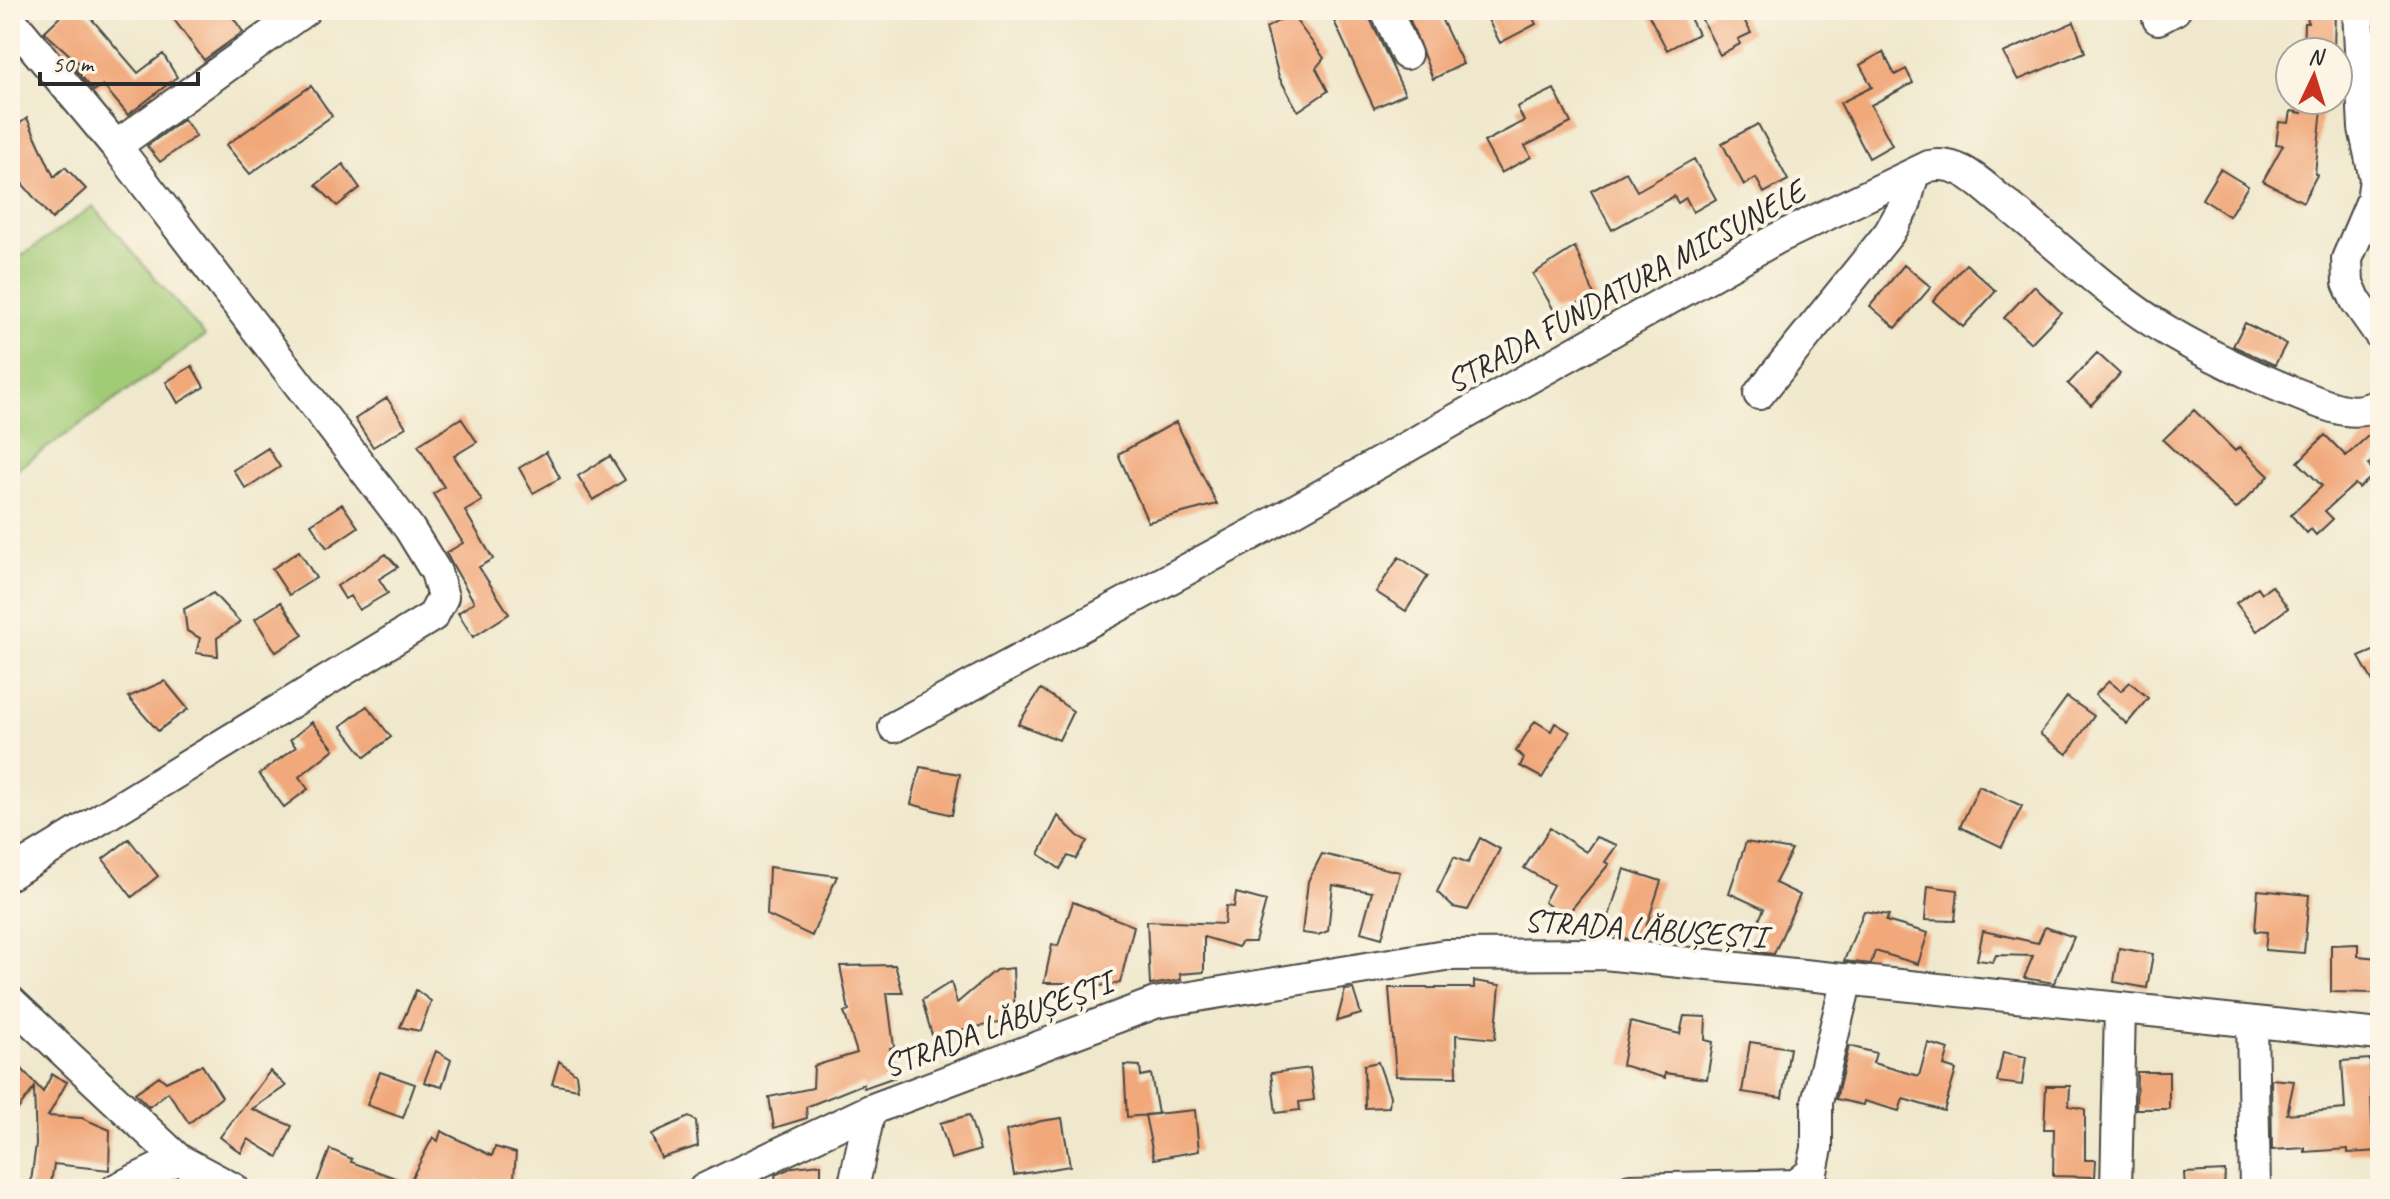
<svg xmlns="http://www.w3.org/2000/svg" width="2390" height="1199" viewBox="0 0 2390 1199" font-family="Caveat,sans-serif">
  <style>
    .green { fill: #a2cb77; stroke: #667b51; stroke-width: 2 }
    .building { fill: #f1a97c }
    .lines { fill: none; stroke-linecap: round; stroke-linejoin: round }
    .minor-casing { stroke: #484743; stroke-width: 34 }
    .minor { stroke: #fff; stroke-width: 30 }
    .labels { text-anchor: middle; stroke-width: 8; stroke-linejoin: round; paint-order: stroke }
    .street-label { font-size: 32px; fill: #2b2b2b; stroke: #fcf5e5 }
  </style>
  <rect width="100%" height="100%" fill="#fcf5e5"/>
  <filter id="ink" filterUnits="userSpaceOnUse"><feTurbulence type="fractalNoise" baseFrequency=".0125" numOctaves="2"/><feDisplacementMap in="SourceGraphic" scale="16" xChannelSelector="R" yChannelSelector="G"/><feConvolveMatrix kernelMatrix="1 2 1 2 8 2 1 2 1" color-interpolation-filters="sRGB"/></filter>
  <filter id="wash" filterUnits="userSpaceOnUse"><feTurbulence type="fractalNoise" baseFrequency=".006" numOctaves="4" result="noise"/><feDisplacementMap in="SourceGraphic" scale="32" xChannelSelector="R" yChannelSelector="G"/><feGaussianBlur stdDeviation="1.8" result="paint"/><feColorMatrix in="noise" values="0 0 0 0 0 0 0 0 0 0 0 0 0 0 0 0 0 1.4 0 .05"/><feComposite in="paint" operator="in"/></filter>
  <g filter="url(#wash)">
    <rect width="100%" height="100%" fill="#efe8cc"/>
    <path class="green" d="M93,206L205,336L10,474V264Z"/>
    <g id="blocks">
      <path class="building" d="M67,10H84L138,73L163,54L177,77L128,115L103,85L94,91L75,69L81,65L44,32Z
        M167,10H228L243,32L204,60Z
        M1360,10H1366L1405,94L1374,108L1334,21Z
        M1406,10H1437L1463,64L1433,79Z
        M1483,10H1529L1536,24L1500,43Z
        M1646,10H1686L1698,34L1667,50Z
        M1715,10H1739L1751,33L1738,39L1740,44L1720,55L1701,18Z
        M2307,10H2335L2334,52H2303L2304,23H2308Z
        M1291,14L1324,58L1316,68L1328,91L1298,111L1279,77L1266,28Z
        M2074,22L2085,52L2018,80L2003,53Z
        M1883,52L1895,75L1906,69L1913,83L1871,105L1892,145L1869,158L1840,103L1872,87L1860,65Z
        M311,86L332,116L250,174L226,145Z
        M1554,89L1571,123L1525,146L1531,157L1501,173L1484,142L1524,121L1517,107Z
        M2303,100H2323L2315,174L2317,175L2303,202L2263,181L2283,145L2276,144L2279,122L2289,123L2291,111L2302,113Z
        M27,118L54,177L65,167L86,189L52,219L10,169V131Z
        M184,119L196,136L160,162L147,146Z
        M1758,124L1788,180L1764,193L1756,178L1744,185L1722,143Z
        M1694,159L1716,199L1693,212L1686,198L1678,203L1674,196L1612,230L1591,191L1626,172L1637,191Z
        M343,164L360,188L337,206L316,185Z
        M2220,169L2248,186L2229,216L2202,199Z
        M1575,247L1595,297L1555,312L1533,274Z
        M1966,264L1996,291L1963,327L1933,301Z
        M1904,265L1931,287L1896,328L1870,306Z
        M2034,286L2061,312L2031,343L2004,318Z
        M2245,323L2286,344L2275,365L2233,346Z
        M2097,353L2120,374L2091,405L2068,384Z
        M192,366L204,387L178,403L166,382Z
        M387,398L406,427L373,447L355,419Z
        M2194,410L2235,451L2239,447L2269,476L2236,509L2163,440Z
        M461,418L477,442L454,456L482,501L465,511L493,559L479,567L509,614L473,637L458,613L474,602L446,553L463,543L433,494L444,487L418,445Z
        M1176,422L1217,504L1148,522L1118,454Z
        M2380,425V453L2368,465L2376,473L2359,488L2355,484L2325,511L2333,519L2316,535L2311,529L2307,533L2291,515L2322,486L2298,462L2325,435L2346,456Z
        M268,448L280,467L246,489L233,470Z
        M546,452L560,478L533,493L519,468Z
        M610,456L625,480L593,500L578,476Z
        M342,504L358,527L327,548L311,524Z
        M299,551L316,578L289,595L272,569Z
        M386,554L398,567L379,579L388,593L359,610L350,596L345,599L337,586Z
        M1399,557L1428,576L1406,611L1376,592Z
        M2272,586L2288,608L2257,631L2236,603L2258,587L2262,593Z
        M213,593L240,622L217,638L218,656L196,653L200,638L187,631L184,609Z
        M281,602L303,635L276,652L255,619Z
        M2380,648V694L2359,657Z
        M165,681L188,709L158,731L128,697Z
        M2109,681L2121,691L2130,682L2148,698L2127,724L2095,695Z
        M1041,689L1073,711L1059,740L1018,724Z
        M2067,697L2094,716L2067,754L2040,734Z
        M367,706L391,737L365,757L341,726Z
        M1535,721L1551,731L1555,723L1570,732L1542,778L1520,766L1524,758L1516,751Z
        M312,722L334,749L299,777L308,789L284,807L259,774L296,747L290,740Z
        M920,767L960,774L952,815L911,804Z
        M1979,786L2022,806L2002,847L1960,827Z
        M1058,816L1078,836L1087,841L1076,859L1068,856L1060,869L1039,854Z
        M1550,828L1586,852L1596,837L1617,845L1605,862L1609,864L1565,917L1544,902L1553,885L1524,868Z
        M1480,838L1500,849L1468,910L1453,907L1437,892L1454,857L1468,863Z
        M129,839L158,876L132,897L103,859Z
        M1746,842L1792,850L1775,883L1800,895L1774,954L1756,952L1747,946L1764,909L1729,893Z
        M1322,854L1400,872L1382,938L1361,932L1372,892L1333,885L1328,931L1318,935L1302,933L1308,881Z
        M769,867L837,876L812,936L767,915Z
        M1624,869L1661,881L1642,940L1621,938L1604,932Z
        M1928,886L1958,890L1955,921L1925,920Z
        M2258,890L2309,895L2304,953L2265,950L2267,932L2255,931Z
        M1236,893L1266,901L1255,942H1242L1238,947L1204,937V972L1180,974L1181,980L1150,985L1147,921L1224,924L1226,906L1234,907Z
        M1073,902L1134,926L1120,983L1099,986V983H1044L1052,945L1058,946Z
        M1864,911L1889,915L1886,921L1928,933L1918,964L1875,951L1871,964L1844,961Z
        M2045,927L2074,937L2054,983L2024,978L2033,956L1996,955L1993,962L1977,960L1983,931L2038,943Z
        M2358,944V956L2378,958L2374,993L2331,992V945Z
        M2119,948L2153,954L2147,988L2114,982Z
        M895,965L903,993H887L894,1047L890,1048L895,1077L864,1088L863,1084L806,1107L807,1118L774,1128L769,1097L813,1088L814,1066L857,1053L844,1012L849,1011L840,966Z
        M1013,968L1015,1020L932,1035L922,1000L951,982L957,1003L996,970Z
        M1474,981L1500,985L1495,1039L1456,1035L1457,1077L1396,1076L1389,988H1474Z
        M1353,989L1361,1014L1337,1021L1345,990Z
        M416,990L431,1001L420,1031L400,1027Z
        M1684,1016L1706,1017L1705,1040L1713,1042L1707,1079L1665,1073V1078L1622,1065L1630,1022L1680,1034Z
        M1750,1042L1790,1048L1782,1098L1742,1092Z
        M1928,1043L1949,1049L1944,1066L1956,1070L1944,1111L1903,1099L1899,1111L1864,1101L1863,1105L1836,1099L1849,1046L1876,1053L1873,1063L1919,1076Z
        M436,1051L451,1060L442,1087L424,1082Z
        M2003,1052L2026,1057L2022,1085L1997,1082Z
        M10,1056L43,1092L52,1074L67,1082L48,1116L82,1118L110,1130L109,1170L54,1164L50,1189H30L36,1144L34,1088L10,1120Z
        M2370,1059L2372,1125L2380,1124V1151L2348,1153V1149L2305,1152V1148L2272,1150L2271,1079L2294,1081L2287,1114L2345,1109L2342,1061Z
        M559,1061L576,1074L578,1089L552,1084Z
        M1378,1062L1390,1096L1389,1107L1365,1108L1364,1065Z
        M202,1065L222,1097L189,1123L168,1092L149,1107L135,1093L159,1076L166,1082Z
        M1124,1065L1140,1066L1141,1076L1151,1074L1158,1114L1127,1117Z
        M1310,1068L1314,1100L1299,1102L1300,1110L1276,1113L1271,1073Z
        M270,1071L286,1086L252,1109L292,1126L278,1157L248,1139L241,1153L220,1137Z
        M380,1072L415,1084L403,1118L367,1105Z
        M2137,1072H2169V1109H2136Z
        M2046,1086H2070L2069,1106L2085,1109V1160H2096L2095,1177L2053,1176L2054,1129H2044Z
        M1195,1110L1199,1151L1154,1159L1145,1115Z
        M969,1115L980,1150L951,1159L940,1123Z
        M689,1117L696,1121L698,1146L661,1158L651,1134Z
        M1062,1118L1070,1166L1014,1175L1006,1131L1041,1121Z
        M441,1131L492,1156L495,1147L516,1153L513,1189L475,1180L473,1189H326L316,1185L330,1149L352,1159L351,1162L409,1183L433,1137L438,1141Z
        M821,1164V1189H777L775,1175L793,1167Z
        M2225,1171L2224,1189H2185L2184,1173Z"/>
    </g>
  </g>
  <g filter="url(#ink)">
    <use href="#blocks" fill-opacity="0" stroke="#484743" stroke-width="2"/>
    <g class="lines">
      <g class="minor-casing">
        <path id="minor" d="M1386,10L1406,54
          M2358,10L2364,128L2375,179L2372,200L2347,259L2348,283L2356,301L2380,335
          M10,19L116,146L409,528L436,572L443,597L433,616L10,874
          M2158,19L2175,10
          M116,146L305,10
          M1759,394L1889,233L1905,205L1914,173
          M894,727L1249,536L1776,239L1929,166C1961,159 1982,186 2006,204C2060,246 2109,297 2169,332C2210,356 2255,377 2300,395C2326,405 2355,420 2380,403
          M10,1001L178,1159L234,1189
          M2252,1022L2255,1189
          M116,1189L178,1159
          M704,1189L870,1110L1155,1003L1445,955L1604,954L2380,1035
          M853,1189L870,1110
          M1630,1189L1796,1185L1812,1172L1817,1148V1102L1847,979
          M2116,1189L2120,1008"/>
      </g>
      <use href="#minor" class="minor"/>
    </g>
  </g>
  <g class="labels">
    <g class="street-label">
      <text transform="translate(1625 286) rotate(-29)" y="11">STRADA FUNDATURA MICSUNELE</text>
      <text transform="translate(1645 928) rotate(4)" y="11">STRADA LĂBUȘEȘTI</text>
      <text transform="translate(997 1024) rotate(-21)" y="11">STRADA LĂBUȘEȘTI</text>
    </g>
  </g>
  <rect width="2390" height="1199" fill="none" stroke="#fcf5e5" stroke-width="40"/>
  <g transform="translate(2314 76) rotate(4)"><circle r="38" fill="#fcf5e5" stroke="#a8a49b" stroke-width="2"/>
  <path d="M0-6L14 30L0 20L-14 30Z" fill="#c8321e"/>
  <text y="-12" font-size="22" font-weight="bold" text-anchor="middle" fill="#2b2b2b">N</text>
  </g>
  <path d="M40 72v12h158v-12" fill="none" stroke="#2b2b2b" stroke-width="4"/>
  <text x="52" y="72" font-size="24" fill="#2b2b2b" stroke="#fcf5e5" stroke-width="6" paint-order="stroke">50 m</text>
</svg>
